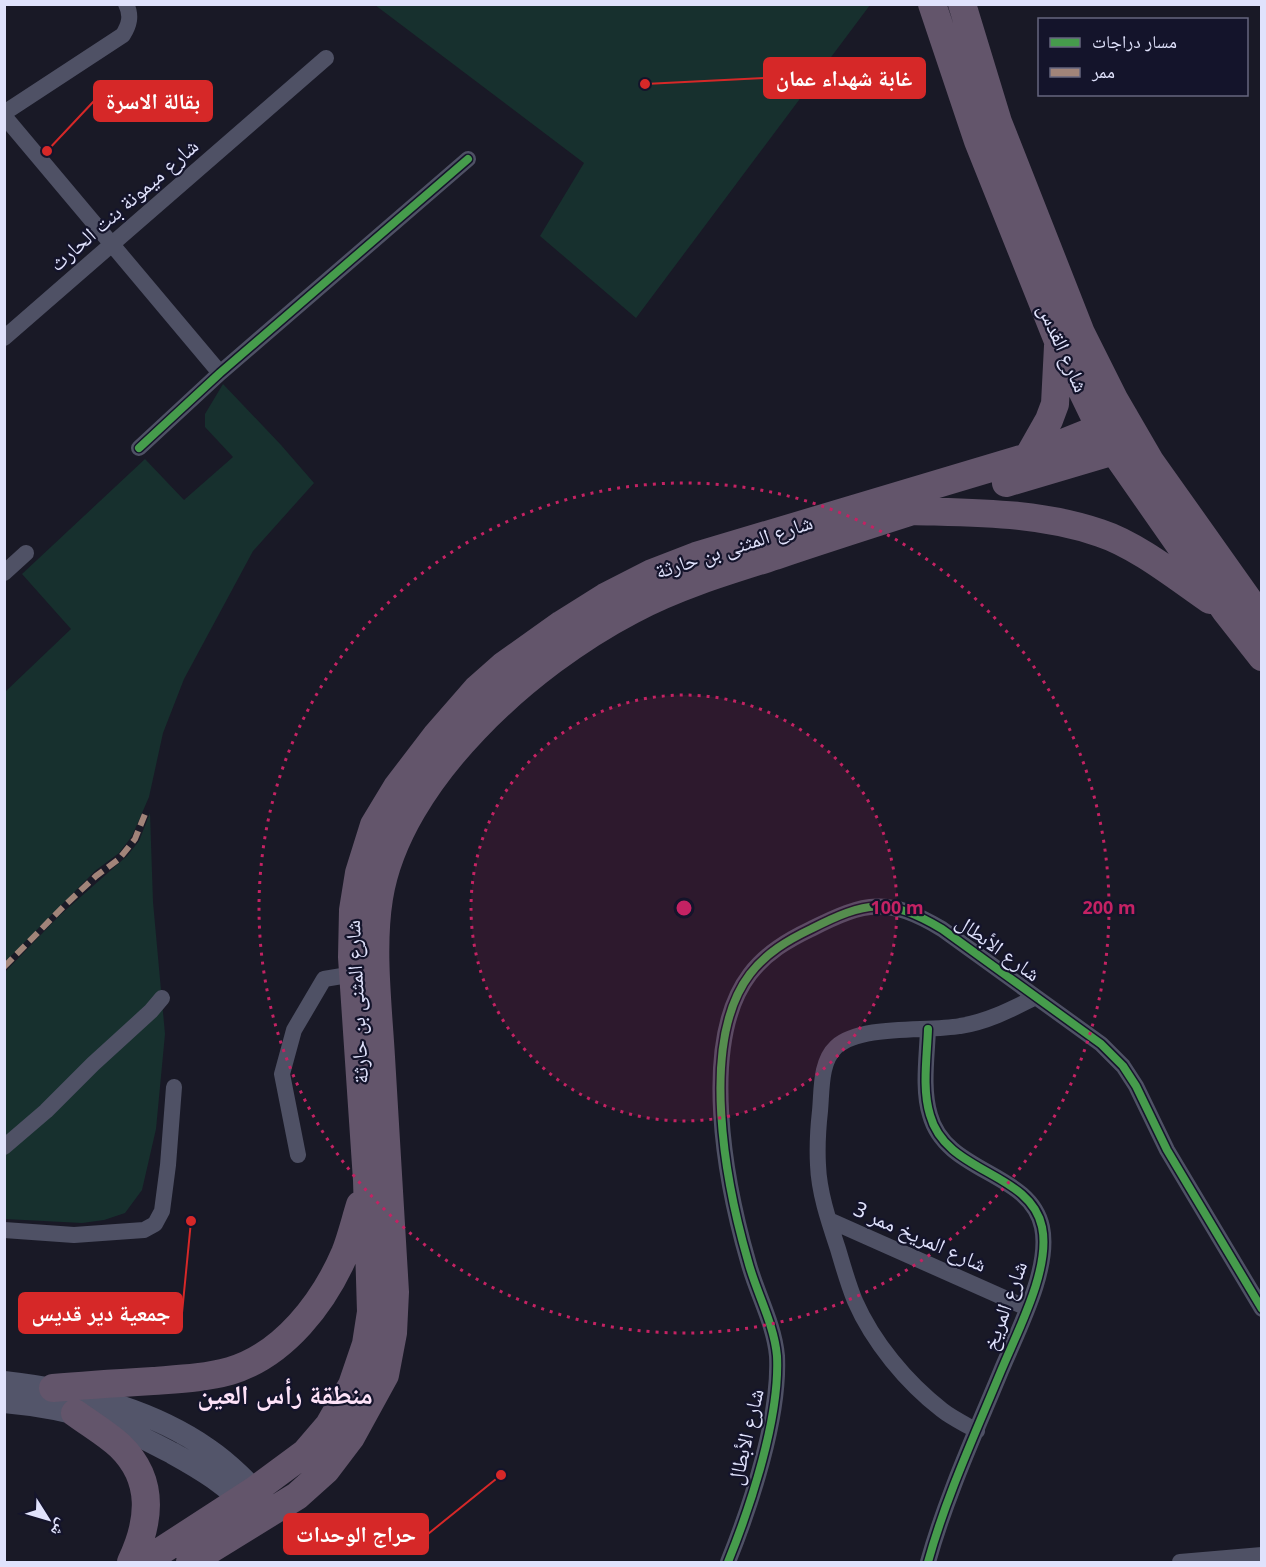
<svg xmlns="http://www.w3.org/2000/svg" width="1266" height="1567" viewBox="0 0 1266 1567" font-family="'Noto Sans','Noto Naskh Arabic',sans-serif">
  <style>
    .green { fill: #17302e }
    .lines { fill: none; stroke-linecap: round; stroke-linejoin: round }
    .street { stroke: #4f5165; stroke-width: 16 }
    .secondary { stroke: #53556a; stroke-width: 22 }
    .highway { stroke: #63556b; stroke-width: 28 }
    .quiet { stroke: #a18479; stroke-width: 6; stroke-dasharray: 12 6; stroke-linecap: butt }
    .cycleway-casing { stroke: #14142b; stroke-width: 11 }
    .cycleway { stroke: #469c4c; stroke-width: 8 }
    .ring { fill: none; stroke: #c42263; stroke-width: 3; stroke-dasharray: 3 6 }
    .labels { text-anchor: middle; stroke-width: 4.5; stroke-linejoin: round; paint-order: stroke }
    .street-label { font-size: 21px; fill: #e0e2fc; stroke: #14142b }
    .district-label { font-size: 27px; font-weight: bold; fill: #fde2f7; stroke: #14142b }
    .centre { fill: #c42263; stroke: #14142b; stroke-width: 3 }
    .ring-label { font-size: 18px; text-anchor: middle; font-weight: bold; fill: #c42263; stroke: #14142b; stroke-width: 4.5; stroke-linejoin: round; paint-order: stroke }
    .leader { fill: none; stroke: #d62828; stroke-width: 2 }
    .callout-dot { fill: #d62828; stroke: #14142b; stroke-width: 2 }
    .callout { fill: #d62828; stroke: #d62828; stroke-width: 2 }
    .callout-label { font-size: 22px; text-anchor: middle; font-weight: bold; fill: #fff }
  </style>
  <rect width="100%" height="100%" fill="#191926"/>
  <path class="green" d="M375,5H870L636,318L540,236L584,163Z
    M223,384L281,445L314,483L253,551L184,679L163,733L149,797L132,836L119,853L95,871L5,962V692L71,629L22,574L145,459L184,500L233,457L205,427V414Z
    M150,813L153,902L165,1034L156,1129L142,1190L125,1213L104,1220L82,1223L5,1219V972L59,916L127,856L139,841Z"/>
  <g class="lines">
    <path class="street" d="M4,113L123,35C129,25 132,16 126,4
      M4,116L220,373
      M4,338L326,58
      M139,448L220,373L468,159
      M4,573L26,553
      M4,1147L46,1111L93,1064L151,1011L162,998
      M298,1155L282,1074L294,1030L324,979L354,974
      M829,1220L1027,1308
      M4,1230L74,1235L144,1230L155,1224L162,1211L168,1165L174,1087
      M977,1431C965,1424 952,1418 942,1410C906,1382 873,1342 855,1301C848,1284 843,1266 838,1249C829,1222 819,1193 818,1165C817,1147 818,1129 820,1111C822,1090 820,1062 836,1047C861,1024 927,1032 960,1026C987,1022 1012,1009 1036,997
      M728,1562C751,1505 780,1417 777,1356C774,1323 756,1292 748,1261C726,1185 698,1042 750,974C766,953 788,940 811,929C866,901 888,897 942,929L1101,1044L1123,1066L1136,1086L1167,1150L1262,1309
      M928,1562C946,1497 975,1434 1001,1371C1017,1332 1051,1269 1042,1227C1030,1171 946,1174 930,1115C922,1089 927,1057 928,1029
      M1180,1562L1262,1555"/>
    <path class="secondary" d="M4,1382C76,1390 149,1408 208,1449C230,1464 248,1483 266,1502
      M4,1402C39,1405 76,1412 109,1423C131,1431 152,1443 172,1453C201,1469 228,1485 250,1511"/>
    <path class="highway" d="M932,4L978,141L1058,341L1100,428L1114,451L1225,610L1262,657
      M962,4L998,122L1081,333L1114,399L1150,461L1262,619
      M1028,457L1049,420L1055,404L1058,346
      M1006,483L1114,451L1134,434
      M912,511C976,513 1039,512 1100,533C1137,545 1178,578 1210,600
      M53,1388C87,1385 120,1383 153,1381C179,1379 205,1378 230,1371C284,1355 324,1302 345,1253C351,1238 355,1221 360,1205
      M75,1413C90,1424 107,1434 120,1446C155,1480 150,1522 131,1562
      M144,1562L255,1490L305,1453L329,1425L352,1385L366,1344L371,1312L367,1180L352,957L353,910L359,873L374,825L397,787L436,736L477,689L503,666L562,624L605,597L652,573L696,556L1028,457L1100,428L1124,416
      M190,1562L297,1496L326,1470L351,1437L385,1375L393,1333L395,1292C390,1214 386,1135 381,1057C378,1006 371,948 379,898C398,779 530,663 632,610C677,586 727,571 775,556C822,540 869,525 916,510"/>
    <path class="quiet" d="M4,967L63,907L96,876L119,859L135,839L147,809"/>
    <g class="cycleway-casing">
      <path id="cycleway" d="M139,448L220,373L468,159
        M728,1562C751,1505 780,1417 777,1356C774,1323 756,1292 748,1261C726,1185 698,1042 750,974C766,953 788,940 811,929C866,901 888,897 942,929L1101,1044L1123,1066L1136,1086L1167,1150L1262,1309
        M928,1562C946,1497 975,1434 1001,1371C1017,1332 1051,1269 1042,1227C1030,1171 946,1174 930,1115C922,1089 927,1057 928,1029"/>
    </g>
    <use href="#cycleway" class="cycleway"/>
  </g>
  <circle cx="684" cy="908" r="213" fill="#c42263" fill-opacity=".12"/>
  <g class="ring">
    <circle cx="684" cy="908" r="213"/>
    <circle cx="684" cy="908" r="425"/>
  </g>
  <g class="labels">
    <g class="street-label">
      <text transform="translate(124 205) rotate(-41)" y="7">شارع ميمونة بنت الحارث</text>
      <text transform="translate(1063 348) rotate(66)" y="7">شارع القدس</text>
      <text transform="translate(734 547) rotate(-18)" y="7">شارع المثنى بن حارثة</text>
      <text transform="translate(998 948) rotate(36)" y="7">شارع الأبطال</text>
      <text transform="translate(357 1002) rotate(-93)" y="7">شارع المثنى بن حارثة</text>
      <text transform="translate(920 1237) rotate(24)" y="7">شارع المريخ ممر 3</text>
      <text transform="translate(1005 1306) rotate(-70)" y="7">شارع المريخ</text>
      <text transform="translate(746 1437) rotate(-77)" y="7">شارع الأبطال</text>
    </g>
    <g class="district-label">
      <text x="285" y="1404">منطقة رأس العين</text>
    </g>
  </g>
  <circle cx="684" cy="908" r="9" class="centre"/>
  <g class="ring-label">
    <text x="897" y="914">100 m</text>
    <text x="1109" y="914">200 m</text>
  </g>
  <path class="leader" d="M645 84L764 78M47 151L94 101M191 1221L182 1313M501 1475L428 1534"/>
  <g class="callout-dot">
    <circle cx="645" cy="84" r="6"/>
    <circle cx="47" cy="151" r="6"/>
    <circle cx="191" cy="1221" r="6"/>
    <circle cx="501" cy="1475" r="6"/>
  </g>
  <g class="callout">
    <rect x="764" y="58" width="161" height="40" rx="6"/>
    <rect x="94" y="81" width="118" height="40" rx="6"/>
    <rect x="19" y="1293" width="163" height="40" rx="6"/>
    <rect x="284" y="1514" width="144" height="40" rx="6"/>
  </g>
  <g class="callout-label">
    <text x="844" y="86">غابة شهداء عمان</text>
    <text x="153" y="109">بقالة الاسرة</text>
    <text x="101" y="1321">جمعية دير قديس</text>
    <text x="356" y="1542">حراج الوحدات</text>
  </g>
  <rect width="1266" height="1567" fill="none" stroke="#e0e2fc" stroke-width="12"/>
  <rect x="1038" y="18" width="210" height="78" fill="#14142b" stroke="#66667f" stroke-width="1.5"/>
  <rect x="1050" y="38" width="30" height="9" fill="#469c4c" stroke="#66667f" stroke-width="1.5"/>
  <text x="1092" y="48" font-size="18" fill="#e0e2fc">مسار دراجات</text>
  <rect x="1050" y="68" width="30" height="9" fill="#a18479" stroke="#66667f" stroke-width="1.5"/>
  <text x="1092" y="78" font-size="18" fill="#e0e2fc">ممر</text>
  <g transform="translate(48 1519) rotate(127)" stroke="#14142b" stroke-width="4.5" paint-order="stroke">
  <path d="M0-4.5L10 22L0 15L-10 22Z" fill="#e0e2fc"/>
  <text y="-9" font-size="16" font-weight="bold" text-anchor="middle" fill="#e0e2fc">ش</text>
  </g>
</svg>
